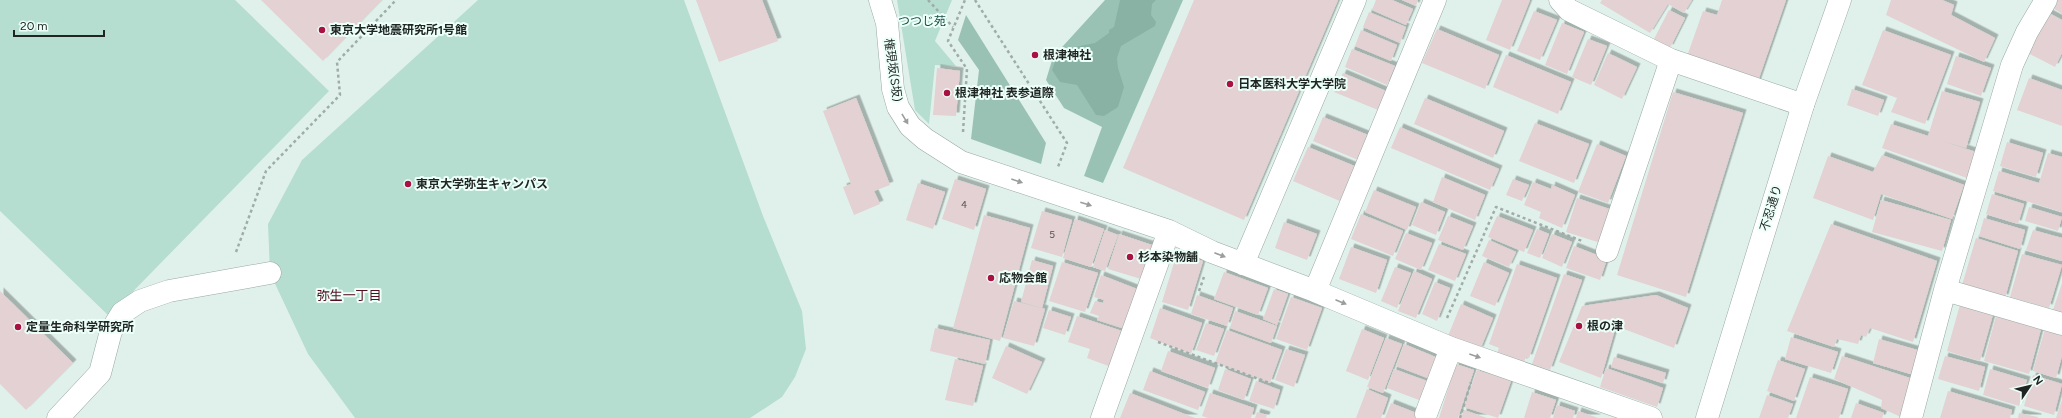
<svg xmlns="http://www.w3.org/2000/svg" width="2062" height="418" viewBox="0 0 2062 418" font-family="Figtree,'Noto Sans JP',sans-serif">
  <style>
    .green { fill: #b5ded0 }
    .forest { fill: #99c2b5 }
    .water { fill: #89b2a5 }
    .building { fill: #e3d1d3; filter: url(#shadow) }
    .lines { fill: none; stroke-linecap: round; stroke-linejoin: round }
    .minor-casing { stroke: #98a8a3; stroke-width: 23 }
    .major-casing { stroke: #98a8a3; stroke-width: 23 }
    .path { stroke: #9faca8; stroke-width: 2.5; stroke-dasharray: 3 3; stroke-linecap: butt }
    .minor { stroke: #fff; stroke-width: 22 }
    .major { stroke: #fff; stroke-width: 22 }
    .oneway { fill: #9a9d9c }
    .poi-dot { fill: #a81142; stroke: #edfff9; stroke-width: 1.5 }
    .labels { text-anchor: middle; stroke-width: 4; stroke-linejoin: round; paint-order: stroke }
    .number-label { font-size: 10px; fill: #50504f }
    .park-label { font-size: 12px; fill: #184f42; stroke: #edfff9 }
    .poi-label { font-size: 12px; font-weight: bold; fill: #1f2523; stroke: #edfff9; text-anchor: start }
    .street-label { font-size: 12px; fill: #1f2523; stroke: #edfff9 }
    .neighbourhood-label { font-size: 13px; fill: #540f21; stroke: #edfff9 }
  </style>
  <defs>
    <filter id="shadow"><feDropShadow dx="3.5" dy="-3.5" stdDeviation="0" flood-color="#0004"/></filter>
  </defs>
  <rect width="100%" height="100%" fill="#e0f1eb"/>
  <path class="green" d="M0,0H235L329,91L109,316L0,211Z
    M478,0H684L763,216L802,311L806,349L795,377L782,397L750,418H355L308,354L270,273L268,224L302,160Z
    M897,0H952L935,41L956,66L935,65L929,124L915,110Z"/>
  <path class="forest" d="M1105,0H1183L1103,183L1084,176L1102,127L1064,108L1046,80L1053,57Z
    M966,15L1046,143L1041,164L971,139L979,70L958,40Z"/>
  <path class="water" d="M1120,0H1156L1152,4L1151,15L1156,22L1155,26L1121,46L1117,58L1118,68L1124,87L1118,107L1104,116L1096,115L1077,85L1060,82L1052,70L1057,56L1075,47L1095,43L1109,33V30L1114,27Z"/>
  <path class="building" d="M261,0H382L323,61Z
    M696,0H762L778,41L719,62Z
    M1194,0H1338L1244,220L1123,168Z
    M1376,0H1392L1413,9L1406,25L1372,10Z
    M1402,0H1418L1416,6Z
    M1502,0H1530L1510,50L1486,40Z
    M1602,0H1692L1684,13L1668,4L1650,33L1600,3Z
    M1722,0H1786L1757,84L1686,59L1703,11L1717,15Z
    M1891,0H1942L1954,5L1951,15L1995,38L1984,62L1886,15Z
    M2054,0H2062V14L2050,6Z
    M1669,10L1685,18L1670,48L1654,39Z
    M1534,11L1557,20L1540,60L1517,51Z
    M1369,12L1406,27L1400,43L1363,27Z
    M2047,12L2062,20V53L2055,67L2026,52Z
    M1562,23L1584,32L1567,74L1545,65Z
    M1437,29L1499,55L1485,89L1422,63Z
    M1361,30L1397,45L1391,61L1355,46Z
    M1883,30L1951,55L1925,124L1891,112L1897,98L1862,85Z
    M1588,39L1607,46L1591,85L1572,77Z
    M1352,49L1395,66L1387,85L1345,67Z
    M1608,53L1637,67L1622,99L1594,85Z
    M1506,55L1571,82L1558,114L1493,87Z
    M1956,56L1991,68L1981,96L1947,84Z
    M937,68L960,71L956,116L933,115Z
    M1343,73L1386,91L1378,110L1334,92Z
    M2029,78L2062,90V126L2017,110Z
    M1852,89L1884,100L1878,116L1847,105Z
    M1942,91L1980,102L1966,148L1942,141L1976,152L1967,178L1882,148L1891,124L1928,136Z
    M1673,92L1743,113L1686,297L1617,275Z
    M856,98L890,185L874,191L880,204L854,215L843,187L851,184L823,111Z
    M1425,98L1504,131L1493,158L1414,124Z
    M1323,117L1368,135L1358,160L1313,141Z
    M1535,123L1589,144L1574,183L1519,161Z
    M1400,127L1499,169L1490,190L1391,148Z
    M2007,142L2043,153L2036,177L2000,166Z
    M1597,144L1626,156L1608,203L1578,192Z
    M1308,147L1357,167L1342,202L1293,181Z
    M2048,153L2062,157V212L1993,191L1999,171L2039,183Z
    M1882,155L1964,185L1952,219L1881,194L1873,220L1813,198L1828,156L1873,172Z
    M1442,177L1485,195L1475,220L1433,202Z
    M955,179L986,189L974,230L942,219Z
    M1513,179L1529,185L1522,201L1506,195Z
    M1533,182L1551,189L1552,185L1575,195L1562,228L1539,218L1541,212L1524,205Z
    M918,183L945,192L933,229L906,220Z
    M1374,190L1416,207L1407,230L1365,212Z
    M1992,194L2024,204L2018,224L1986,214Z
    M1577,198L1618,212L1607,245L1566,232Z
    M1881,200L1951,220L1942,251L1872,232Z
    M1421,202L1445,212L1436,235L1412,225Z
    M2029,207L2062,217L2058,231L2025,221Z
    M1042,211L1072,220L1062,257L1031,248Z
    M1361,214L1403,231L1393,256L1351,239Z
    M984,215L1030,228L1000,341L953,328Z
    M1448,216L1473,226L1463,250L1438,240Z
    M1497,216L1533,230L1524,252L1488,237Z
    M1984,218L2025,230L2020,249L1979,236Z
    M1075,219L1104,229L1091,267L1063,258Z
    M1284,222L1317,234L1307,260L1275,248Z
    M1831,224L1937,261L1913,342L1870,328L1866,337L1861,335L1858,344L1837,339L1834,347L1787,331Z
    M1537,229L1549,234L1540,258L1527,253Z
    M1105,230L1118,235L1105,271L1093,267Z
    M2033,230L2062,238V261L2026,250Z
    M1406,233L1432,243L1421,270L1395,259Z
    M1119,234L1152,245L1141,279L1108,269Z
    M1552,234L1572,242L1562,267L1542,258Z
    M1976,238L2018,251L2005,298L1962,285Z
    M1489,240L1516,252L1509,267L1482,256Z
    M1439,244L1466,254L1455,281L1428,270Z
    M1574,246L1607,259L1600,280L1566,268Z
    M1351,247L1387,260L1376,293L1339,279Z
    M1177,253L1203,261L1188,310L1162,302Z
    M2022,254L2062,265L2049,308L2010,297Z
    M1032,260L1053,266L1042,308L1021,302Z
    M1062,262L1098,273L1085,312L1049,301Z
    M1484,262L1509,273L1495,306L1470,296Z
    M1517,264L1557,278L1529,358L1526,357L1524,362L1497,353L1499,348L1489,344Z
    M1395,267L1411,273L1397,308L1381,301Z
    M1414,271L1432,279L1416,318L1398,311Z
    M1224,272L1268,288L1258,315L1214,299Z
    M1564,274L1582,280L1550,370L1532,364Z
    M1101,275L1137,289L1125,329L1097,320L1099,316L1090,313L1095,301L1103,303L1104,300L1094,297Z
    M1435,282L1450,288L1437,321L1422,314Z
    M2062,283V313L2053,310Z
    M1274,289L1288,294L1277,325L1263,319Z
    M0,291L73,363L26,410L0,384Z
    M1197,295L1233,308L1227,326L1191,314Z
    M1656,295L1688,308L1674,348L1616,326L1601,378L1559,362L1582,306Z
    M1291,297L1322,308L1307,350L1276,339Z
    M1014,301L1045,309L1034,346L1003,338Z
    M1961,301L1994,311L1980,361L1947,351Z
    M1461,304L1493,318L1480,350L1448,336Z
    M1160,308L1202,323L1191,354L1150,338Z
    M1049,310L1071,317L1065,335L1043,328Z
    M1235,311L1277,326L1271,343L1230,328Z
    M1077,316L1122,331L1111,367L1087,358L1090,349L1068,342Z
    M1996,316L2041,329L2029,374L1984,361Z
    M1206,323L1224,329L1214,356L1196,350Z
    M2046,325L2062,330V356L2056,378L2033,371Z
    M935,328L990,340L985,364L930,351Z
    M1362,329L1384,338L1368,380L1346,371Z
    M1227,330L1282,350L1270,383L1215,363Z
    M1791,337L1838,352L1831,373L1785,359Z
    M1386,338L1402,344L1383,393L1367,387Z
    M1879,339L1921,351L1914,375L1873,363Z
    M1404,344L1438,358L1430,379L1396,366Z
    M1006,346L1042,362L1027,394L992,378Z
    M1286,349L1305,355L1294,387L1275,380Z
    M1168,351L1215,368L1208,388L1161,371Z
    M1842,356L1913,379L1901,417L1881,408L1882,400L1834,379Z
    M1945,356L1985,367L1979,391L1938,379Z
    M1614,357L1666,373L1663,383L1611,367Z
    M955,359L983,366L973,406L945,400Z
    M1778,360L1805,369L1794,401L1767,391Z
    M1456,364L1474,370L1458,418H1439Z
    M1606,368L1663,388L1657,407L1600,387Z
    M1225,369L1251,379L1244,400L1218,390Z
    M1394,369L1427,381L1419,400L1387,388Z
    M1990,369L2027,380L2019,406L1983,395Z
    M1477,370L1511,381L1498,418L1464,407Z
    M1150,371L1205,392L1198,410L1143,390Z
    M2033,375L2062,384L2054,415L2024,406Z
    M1810,377L1848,389L1839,418H1796Z
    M1256,381L1280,390L1274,409L1249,401Z
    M1367,389L1388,398L1381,418H1356Z
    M1948,391L2012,410L2010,418H1940Z
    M1532,392L1556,400L1550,418H1524Z
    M1130,393L1195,418H1120Z
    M1210,393L1254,408L1251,418H1208L1202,416Z
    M1767,395L1793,404L1788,418H1759Z
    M2062,400V418H2056Z
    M1391,403L1424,416L1423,418H1385Z
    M1856,403L1884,413L1882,418H1851Z
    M1557,405L1575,411L1573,418H1553Z
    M1464,410L1487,418H1461Z
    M1578,411L1598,418H1576Z
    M1257,412L1267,415L1266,418H1255Z
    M2019,413L2038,417V418H2018Z"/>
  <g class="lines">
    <g class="minor-casing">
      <path id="minor" d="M880,0L887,23L893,89L898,107L910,126L925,139L961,162L1169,231L1212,252L1315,291L1451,348L1651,418
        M1560,0L1569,10L1671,60L1803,105
        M1607,251L1671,60
        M1243,264L1355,0
        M1945,290L2062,324
        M1315,291L1435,0
        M1426,414L1451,348
        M58,418L100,373L111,331L122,313L140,301L169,291L270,273
        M1102,418L1169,231
        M1911,418L1945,290L2012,65L2027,32L2046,0"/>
    </g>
    <g class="major-casing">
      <path id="major" d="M1707,418L1803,105L1840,0"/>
    </g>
    <path class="path" d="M928,0L953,27
      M975,0L1067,143L1058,167
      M963,132L967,69L948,41L965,0
      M236,252L266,171L340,95L337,62L396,0
      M1199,291L1204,277
      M1447,318L1496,207L1582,241
      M1158,342L1275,385
      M1460,418L1471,382"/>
    <use href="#minor" class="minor"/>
    <use href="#major" class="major"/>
  </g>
  <defs><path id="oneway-solid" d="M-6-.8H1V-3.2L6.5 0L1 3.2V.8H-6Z"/></defs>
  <g class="oneway">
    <use href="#oneway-solid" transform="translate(905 119) rotate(59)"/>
    <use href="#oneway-solid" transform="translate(1017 181) rotate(19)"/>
    <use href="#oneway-solid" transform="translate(1086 204) rotate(18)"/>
    <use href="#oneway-solid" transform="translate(1220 255) rotate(21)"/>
    <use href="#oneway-solid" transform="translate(1341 302) rotate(23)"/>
    <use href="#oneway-solid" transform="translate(1475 356) rotate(19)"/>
  </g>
  <g class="poi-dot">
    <circle cx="322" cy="30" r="4"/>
    <circle cx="1035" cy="55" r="4"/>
    <circle cx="1230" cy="84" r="4"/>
    <circle cx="947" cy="93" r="4"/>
    <circle cx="408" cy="184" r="4"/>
    <circle cx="1130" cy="257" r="4"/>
    <circle cx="991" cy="278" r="4"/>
    <circle cx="1579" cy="326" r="4"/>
    <circle cx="18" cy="327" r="4"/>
  </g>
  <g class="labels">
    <g class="number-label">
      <text x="964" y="208">4</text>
      <text x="1052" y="238">5</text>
    </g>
    <g class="park-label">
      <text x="922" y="25">つつじ苑</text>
    </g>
    <g class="poi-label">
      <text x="330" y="34">東京大学地震研究所1号館</text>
      <text x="1043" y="59">根津神社</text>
      <text x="1238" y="88">日本医科大学大学院</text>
      <text x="955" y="97">根津神社 表参道際</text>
      <text x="416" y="188">東京大学弥生キャンパス</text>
      <text x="1138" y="261">杉本染物舗</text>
      <text x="999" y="282">応物会館</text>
      <text x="1587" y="330">根の津</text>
      <text x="26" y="331">定量生命科学研究所</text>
    </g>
    <g class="street-label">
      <text transform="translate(893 70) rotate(82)" y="4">権現坂(S坂)</text>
      <text transform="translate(1771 208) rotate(-73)" y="4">不忍通り</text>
    </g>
    <g class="neighbourhood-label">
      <text x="349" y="300">弥生一丁目</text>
    </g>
  </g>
  <g transform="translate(2030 386) rotate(55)" stroke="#edfff9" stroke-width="3" paint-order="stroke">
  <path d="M0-3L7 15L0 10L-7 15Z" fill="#1f2523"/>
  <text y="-6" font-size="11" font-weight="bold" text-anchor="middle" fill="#1f2523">N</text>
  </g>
  <path d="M14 30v6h90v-6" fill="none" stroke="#1f2523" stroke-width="2"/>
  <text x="20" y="30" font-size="12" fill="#1f2523" stroke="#edfff9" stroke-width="3" paint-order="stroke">20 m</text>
</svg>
